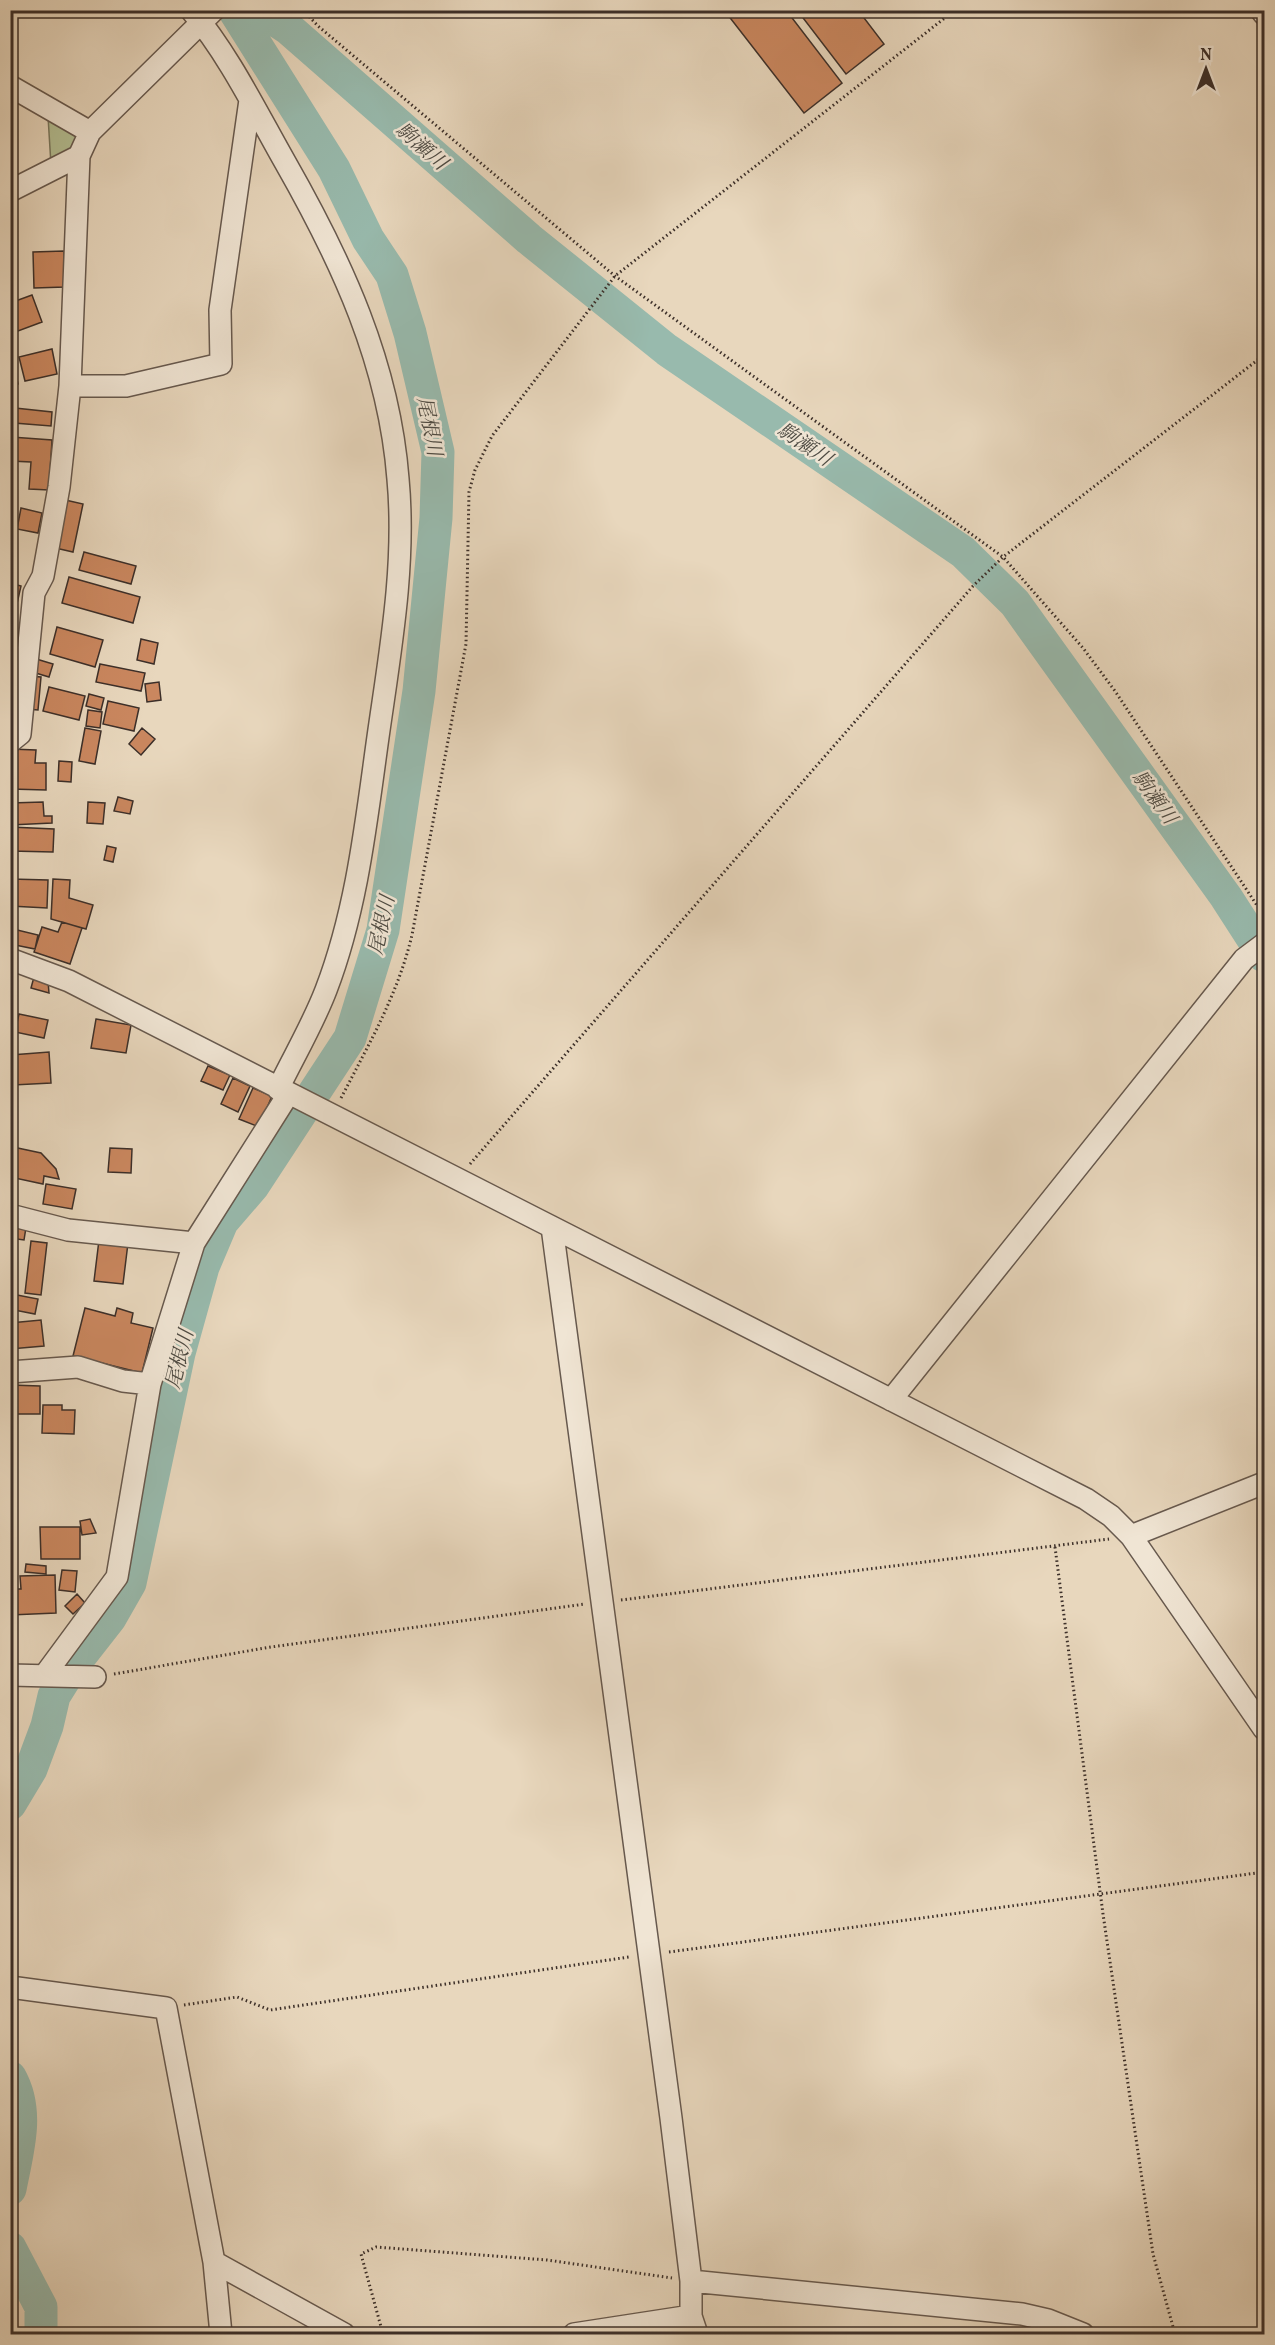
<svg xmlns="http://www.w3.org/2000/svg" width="1275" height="2345" viewBox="0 0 1275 2345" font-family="Vollkorn,'Noto Serif JP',serif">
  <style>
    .green { fill: #b4bf93; stroke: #78775e; stroke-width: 1.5 }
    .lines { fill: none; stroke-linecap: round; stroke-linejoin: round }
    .river { stroke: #98baad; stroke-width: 33 }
    .building { fill: #ca875f; stroke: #3c2f29; stroke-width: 1.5 }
    .minor-casing { stroke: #67594e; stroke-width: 24 }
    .path { stroke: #3c2f29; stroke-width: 3; stroke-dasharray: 1.5 3; stroke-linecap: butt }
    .minor { stroke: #f0e5d4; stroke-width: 21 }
    .labels { text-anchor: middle; stroke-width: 5; stroke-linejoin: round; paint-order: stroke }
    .water-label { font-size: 20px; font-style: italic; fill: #4e4b43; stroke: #f0e5d4 }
  </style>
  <rect width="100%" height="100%" fill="#e8d7bd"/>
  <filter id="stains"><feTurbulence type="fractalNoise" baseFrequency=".00333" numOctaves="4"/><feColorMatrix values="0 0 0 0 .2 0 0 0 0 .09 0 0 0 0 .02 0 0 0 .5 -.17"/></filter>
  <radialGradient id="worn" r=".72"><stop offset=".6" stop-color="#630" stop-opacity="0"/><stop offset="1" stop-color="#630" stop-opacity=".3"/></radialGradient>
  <path class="green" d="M48,116L78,133L79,145L51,165Z"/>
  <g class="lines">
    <path class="river" d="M260,10L289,29L529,239L667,350L963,552L1015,603L1226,897L1264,956
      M10,1804L31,1769L47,1726L54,1696L74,1664L110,1618L130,1583L179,1353L203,1267L222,1222L253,1186L350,1038L383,930L419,691L436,518L438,452L410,333L392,275L368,239L334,169L234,10
      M10,2077C30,2112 17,2152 10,2189
      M10,2248L41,2307V2334"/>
  </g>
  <path class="building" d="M724,10H786L842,83L804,113Z
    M797,10H858L884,44L846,74Z
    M64,251L65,287L34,288L33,252Z
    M32,295L42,322L10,334V303Z
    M52,349L57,374L25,381L19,357Z
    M10,365H14L18,384L10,386Z
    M15,408L52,412L51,426L14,423Z
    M11,437L52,440L49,490L29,489L31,462L10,461Z
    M61,499L83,504L73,552L51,547Z
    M21,508L42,513L38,533L17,529Z
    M84,552L136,566L131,584L79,570Z
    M69,577L140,597L133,623L62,603Z
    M10,583L21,586L16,608L10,607Z
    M10,617L16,618L12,638L10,637Z
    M57,627L103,640L95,667L50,654Z
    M141,639L158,643L154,664L137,660Z
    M33,658L53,664L49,677L29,671Z
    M100,664L145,673L141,691L96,682Z
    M10,667H16L11,702H10Z
    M28,676L41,677L38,710L26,709Z
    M159,682L161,700L147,702L145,684Z
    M49,687L85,696L79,720L43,711Z
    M89,694L104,698L101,710L86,706Z
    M108,701L139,708L134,731L103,724Z
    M88,710L102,712L100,728L86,726Z
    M85,728L101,731L95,764L79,761Z
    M142,728L155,739L141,755L129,744Z
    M10,749L36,750L35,763H46V790L10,789Z
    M59,761L72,762L71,782L58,781Z
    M118,797L133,801L130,814L114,811Z
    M43,802L44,816H52V823L10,825V803Z
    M88,802L105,803L103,824L87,823Z
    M10,827L54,829L53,852L10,851Z
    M107,846L116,848L113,862L104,860Z
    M10,879L48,880L47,908L10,906Z
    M53,879L70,880L69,898L93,905L86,929L51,919Z
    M62,922L82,928L70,964L34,952L42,927L58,932Z
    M13,929L38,935L35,949L10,944Z
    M34,977L48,981L49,993L31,988Z
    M19,1014L48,1020L44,1038L15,1032Z
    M96,1019L131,1025L126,1053L91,1048Z
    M49,1052L51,1083L13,1085L11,1055Z
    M208,1066L230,1075L223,1090L201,1081Z
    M233,1078L250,1086L238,1112L221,1104Z
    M253,1088L272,1096L259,1127L239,1119Z
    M10,1119H16L15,1138H10Z
    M13,1147L41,1153L56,1169L59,1179L44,1176L43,1184L10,1177Z
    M110,1148L132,1149L131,1173L108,1172Z
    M46,1184L76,1189L72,1209L43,1204Z
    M10,1218L27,1221L24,1240L10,1238Z
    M99,1240L128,1243L123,1284L94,1281Z
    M31,1241L47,1243L41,1295L25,1293Z
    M10,1258L14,1259L13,1284H10Z
    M17,1295L38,1299L35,1314L14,1310Z
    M85,1308L115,1316L117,1308L133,1313L131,1323L153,1328L142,1373L73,1356Z
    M41,1320L44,1346L10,1349V1323Z
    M10,1385L40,1386V1414H10Z
    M43,1405H62V1410H75L74,1434L42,1433Z
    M90,1519L96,1533L82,1535L80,1521Z
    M40,1527H80V1559H41Z
    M26,1564L46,1566V1574L25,1572Z
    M62,1570L77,1571L75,1592L59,1590Z
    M55,1575L56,1613L10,1615V1589H21L20,1576Z
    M77,1594L85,1603L73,1614L65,1606Z"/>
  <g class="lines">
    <g class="minor-casing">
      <path id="minor" d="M191,10C229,55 256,111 285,162C342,262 389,363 398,479C406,565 390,652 378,737C366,823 357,909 326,990C313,1024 294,1056 278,1089
        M1261,10L1264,14
        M10,86L90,132
        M10,191L79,156L90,132L214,10
        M70,386H126L221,364L220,310L250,100
        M10,742L20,734L34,593L43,576L59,487L70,386L79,156
        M10,959L69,981L1086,1499L1111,1516L1131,1536L1264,1729
        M10,1215L68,1230L194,1243
        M552,1227L671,2118L691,2281V2316L697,2334
        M10,1372L78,1367L123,1381L150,1384
        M891,1400L1244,959L1264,944
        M1131,1536L1264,1483
        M10,1675L95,1677
        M44,1676L117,1577L150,1384L194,1243L289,1093
        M10,1987L166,2008L214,2262L221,2334
        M214,2262L344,2334
        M691,2281L1022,2314L1048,2320L1083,2334
        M574,2334L691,2316"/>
    </g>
    <path class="path" d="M303,10L318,26L615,276L1003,557L1083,648L1115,691L1264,916
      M341,1098C369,1044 398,994 412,935L466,644L469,492L475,470L492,436L615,276L955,10
      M470,1164L973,586L1003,557L1264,355
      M1055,1547L1103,1914L1153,2254L1175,2334
      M621,1600L1109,1539
      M114,1674L271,1647L585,1604
      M669,1952L1264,1872
      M184,2005L237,1997L270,2010L629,1957
      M383,2334L361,2254L376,2247L547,2260L672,2278"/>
    <use href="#minor" class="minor"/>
  </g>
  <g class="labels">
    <g class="water-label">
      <text transform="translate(422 146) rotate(41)" y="7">駒瀬川</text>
      <text transform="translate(430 426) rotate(79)" y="7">尾根川</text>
      <text transform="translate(805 444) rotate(34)" y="7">駒瀬川</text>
      <text transform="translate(1155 797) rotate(54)" y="7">駒瀬川</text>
      <text transform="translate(381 925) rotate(-78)" y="7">尾根川</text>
      <text transform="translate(179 1359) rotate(-76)" y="7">尾根川</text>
    </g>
  </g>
  <rect width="1275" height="2345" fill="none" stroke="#e8d7bd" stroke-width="36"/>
  <rect x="12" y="12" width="1251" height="2321" fill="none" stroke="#3c2f29" stroke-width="3"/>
  <rect x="18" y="18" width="1239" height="2309" fill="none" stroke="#3c2f29" stroke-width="1.5"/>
  <g transform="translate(1206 69)" stroke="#f0e5d4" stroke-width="4.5" paint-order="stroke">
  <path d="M0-4.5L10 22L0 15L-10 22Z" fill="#3c2f29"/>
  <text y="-9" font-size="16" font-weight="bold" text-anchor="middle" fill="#3c2f29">N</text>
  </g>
  <rect width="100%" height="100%" filter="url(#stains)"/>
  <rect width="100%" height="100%" fill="url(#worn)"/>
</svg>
